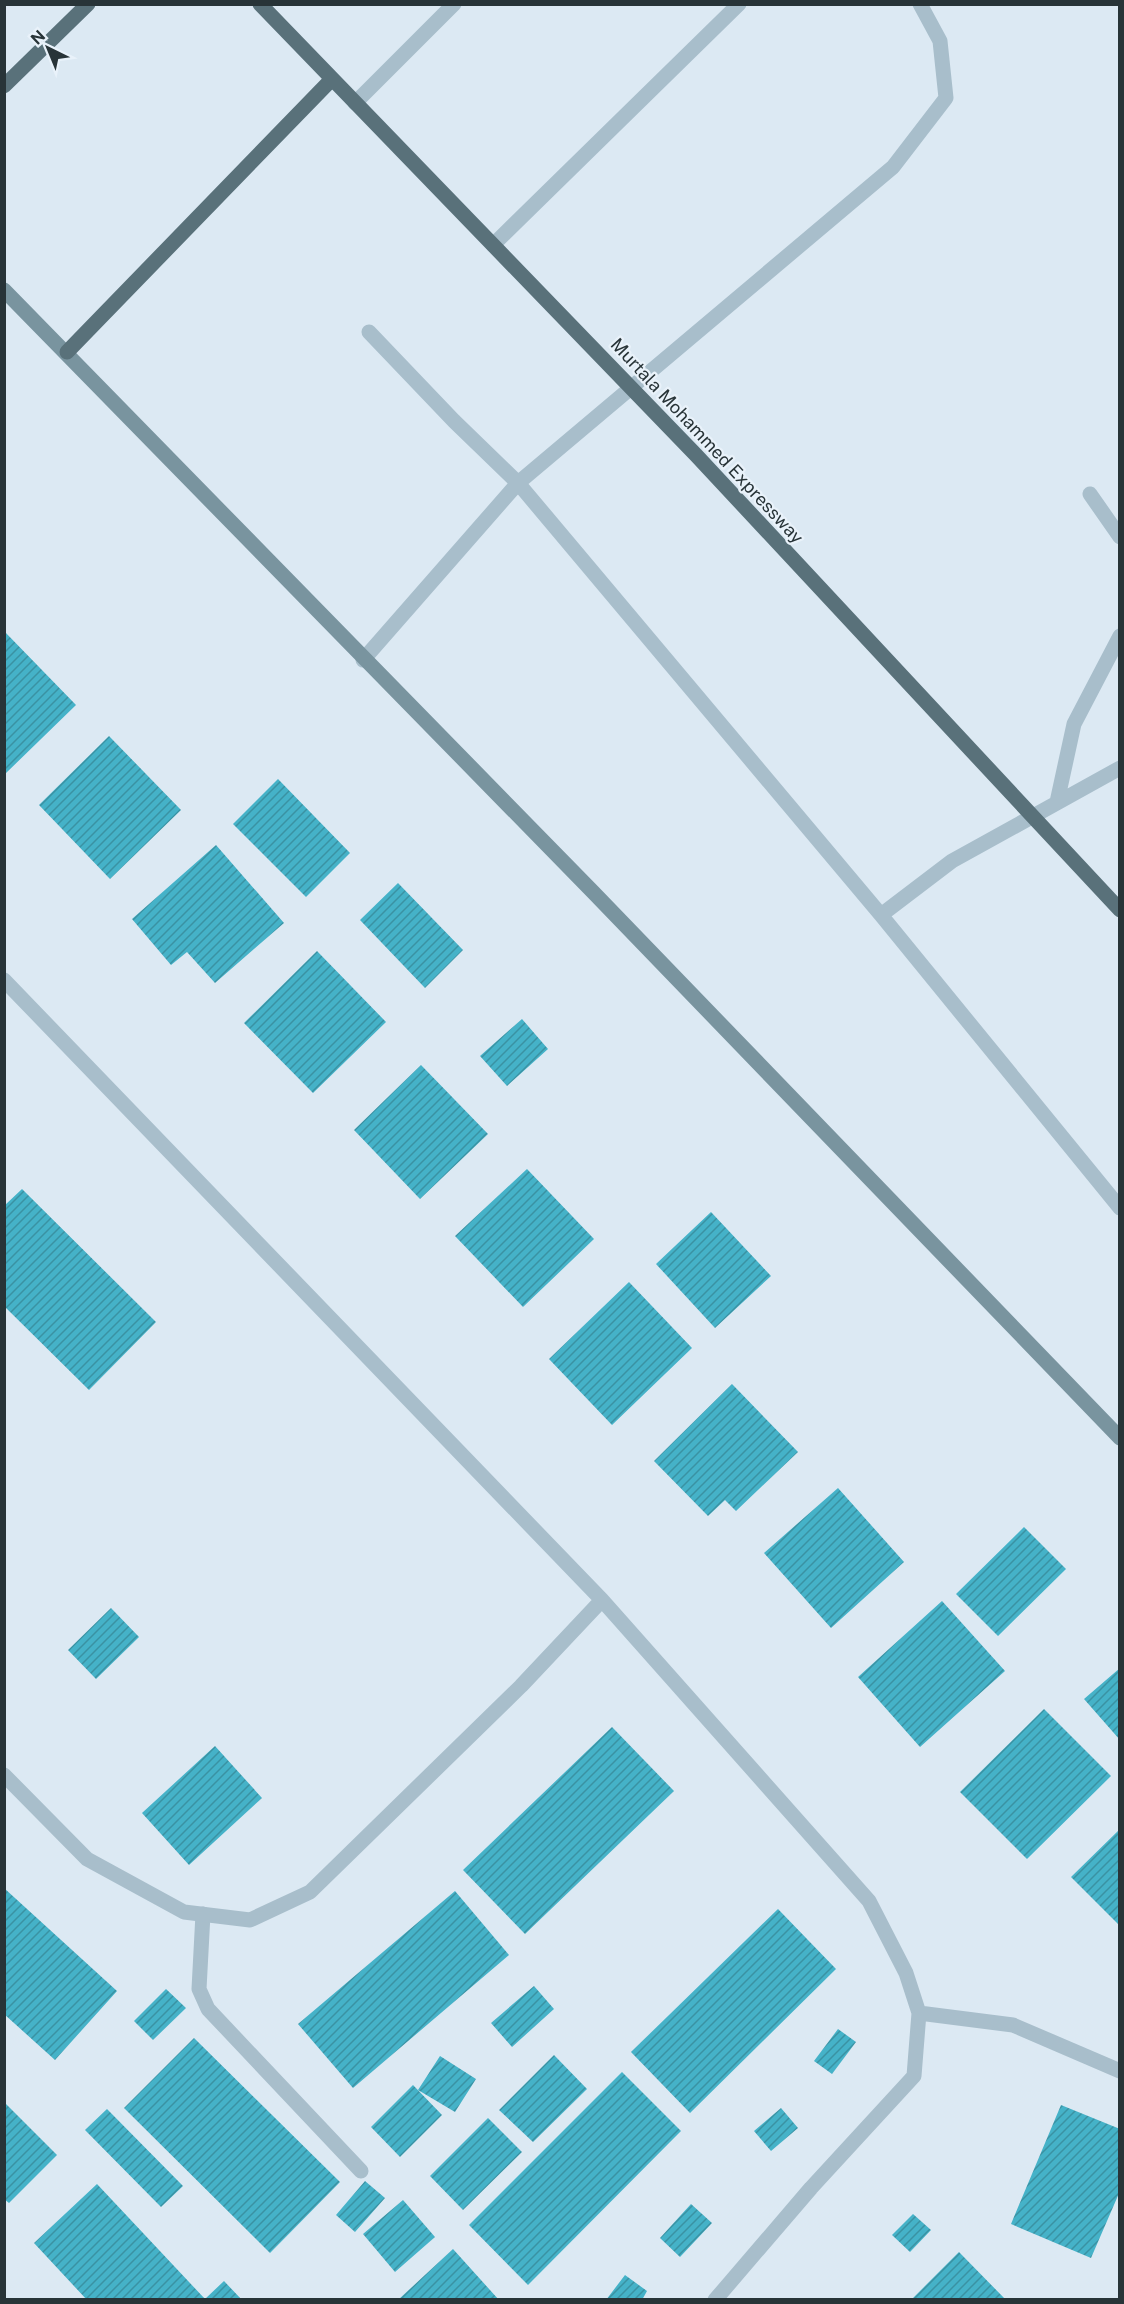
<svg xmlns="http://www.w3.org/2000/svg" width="1124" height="2304" viewBox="0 0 1124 2304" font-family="'Public Sans',sans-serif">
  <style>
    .building { fill: url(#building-hatch) }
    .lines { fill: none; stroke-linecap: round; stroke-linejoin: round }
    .lane { stroke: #a8becb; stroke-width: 15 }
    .street { stroke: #a8becb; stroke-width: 15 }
    .secondary { stroke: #79949f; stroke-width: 15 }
    .primary { stroke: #59717a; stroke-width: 15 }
    .labels { text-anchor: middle; stroke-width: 4.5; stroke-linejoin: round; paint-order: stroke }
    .street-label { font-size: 18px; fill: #283438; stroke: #e9f2fa }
  </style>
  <defs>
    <pattern id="building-hatch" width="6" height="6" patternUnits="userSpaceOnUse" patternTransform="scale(1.5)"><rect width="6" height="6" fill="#45b2c8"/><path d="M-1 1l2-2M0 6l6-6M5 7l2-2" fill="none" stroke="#3a92a3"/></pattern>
  </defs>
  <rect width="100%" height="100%" fill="#dce9f3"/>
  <path class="building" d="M4,631L76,705L4,775Z
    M109,736L181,810L110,879L39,805Z
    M278,779L350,853L306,897L233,824Z
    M216,845L284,923L215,983L187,952L171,965L132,919Z
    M398,883L463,950L425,988L360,920Z
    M317,951L386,1022L313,1093L244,1023Z
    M522,1019L548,1049L507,1086L480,1056Z
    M421,1065L488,1134L420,1199L354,1130Z
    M527,1169L594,1239L523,1307L455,1236Z
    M22,1189L156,1322L89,1390L4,1306V1206Z
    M711,1212L771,1276L715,1328L656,1264Z
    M629,1282L692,1348L612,1425L549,1359Z
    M732,1384L798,1452L736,1511L725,1500L708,1516L654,1461Z
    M838,1488L904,1562L831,1628L764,1553Z
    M1024,1527L1066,1569L998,1636L956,1594Z
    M942,1601L1005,1671L920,1747L858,1677Z
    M111,1608L139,1637L96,1679L68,1650Z
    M1120,1668V1740L1084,1699Z
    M1044,1709L1111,1776L1027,1859L960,1792Z
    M612,1727L674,1791L525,1934L463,1870Z
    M215,1746L262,1798L189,1865L142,1813Z
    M1120,1829V1926L1071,1877Z
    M4,1888L117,1991L55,2060L4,2014Z
    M455,1891L509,1955L353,2088L298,2024Z
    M778,1909L836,1969L690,2113L631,2052Z
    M534,1986L554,2009L512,2047L491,2023Z
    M166,1989L186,2008L153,2040L134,2021Z
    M838,2029L856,2042L832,2074L814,2061Z
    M194,2038L340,2182L270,2253L124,2108Z
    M554,2055L587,2089L533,2142L499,2110Z
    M440,2056L476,2079L455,2112L418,2090Z
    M622,2072L681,2131L528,2285L469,2225Z
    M413,2085L442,2115L400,2157L371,2127Z
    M4,2102L57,2155L9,2203L4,2199Z
    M1061,2105L1120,2129V2191L1091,2258L1011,2224Z
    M781,2108L798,2128L771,2151L754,2131Z
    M107,2109L183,2186L161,2207L85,2130Z
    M488,2118L522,2152L463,2210L430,2176Z
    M365,2181L385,2198L355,2232L336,2215Z
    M97,2184L205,2299L224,2281L242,2300H87L34,2243Z
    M403,2200L435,2237L395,2272L363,2234Z
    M691,2204L712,2223L680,2257L660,2238Z
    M913,2214L931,2230L910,2252L892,2235Z
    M453,2249L499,2300H398Z
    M959,2252L1006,2300H911Z
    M625,2275L647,2291L642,2300H606Z"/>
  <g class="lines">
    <path class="lane" d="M355,103L454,4
      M493,245L739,4
      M369,332L454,421L518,483L881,915L1120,1208
      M1090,494L1120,537
      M363,660L518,483L893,167L946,98L940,41L920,4
      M1057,802L1074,724L1120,636
      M881,915L952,861L1120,768
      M203,1914L199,1989L208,2009L361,2171"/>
    <path class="street" d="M4,980L602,1600L869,1901L906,1973L919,2013L914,2076L811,2188L715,2300
      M4,1775L87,1859L184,1912L250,1920L310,1892L521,1686L602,1600
      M919,2013L1013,2025L1120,2071"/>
    <path class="secondary" d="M4,290L593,892L1120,1438"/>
    <path class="primary" d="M260,4L696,455L1120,910
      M4,86L88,4
      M67,352L332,79"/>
  </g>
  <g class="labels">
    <g class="street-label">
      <text transform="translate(707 441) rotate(47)" y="6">Murtala Mohammed Expressway</text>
    </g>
  </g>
  <rect width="1124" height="2304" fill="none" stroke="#283438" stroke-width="12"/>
  <g transform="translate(48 48) rotate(317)" stroke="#e9f2fa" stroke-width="4.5" paint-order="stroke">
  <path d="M0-4.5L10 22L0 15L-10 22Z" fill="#283438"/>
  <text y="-9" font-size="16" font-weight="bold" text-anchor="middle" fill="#283438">N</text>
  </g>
</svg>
